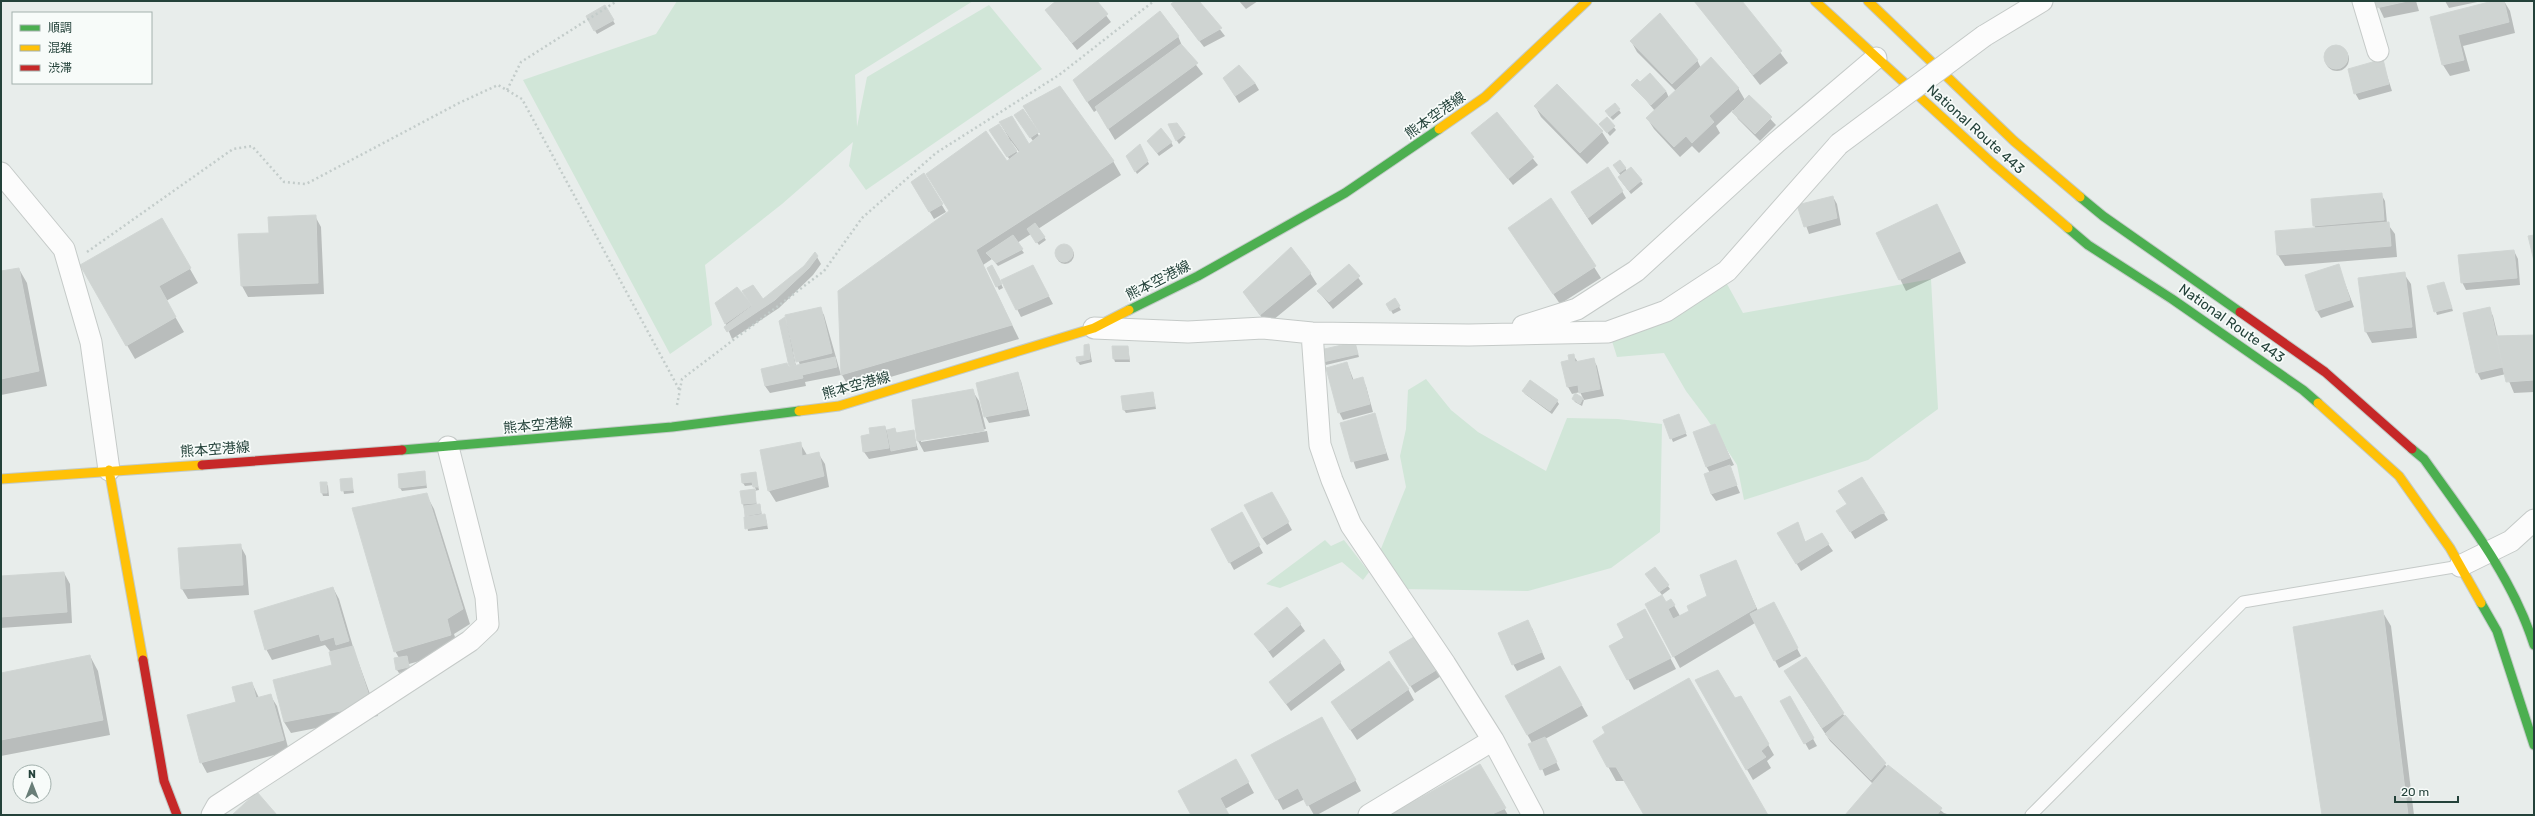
<svg xmlns="http://www.w3.org/2000/svg" width="2535" height="816" viewBox="0 0 2535 816" font-family="Rubik,'Noto Sans JP',sans-serif">
  <style>
    .green { fill: #d1e6d8 }
    .shadow { fill: #0003; fill-rule: evenodd }
    .building { fill: #cfd4d2; stroke: #d1d6d4 }
    .lines { fill: none; stroke-linecap: round; stroke-linejoin: round }
    .lane-casing { stroke: #c5cac8; stroke-width: 13 }
    .street-casing { stroke: #c5cac8; stroke-width: 23 }
    .fast-casing { stroke: #c3cbc8; stroke-width: 11 }
    .slow-casing { stroke: #c3cbc8; stroke-width: 11 }
    .jam-casing { stroke: #c3cbc8; stroke-width: 11 }
    .path { stroke: #c3ccca; stroke-width: 2.5; stroke-dasharray: 2 3; stroke-linecap: butt }
    .lane { stroke: #fcfcfc; stroke-width: 11 }
    .street { stroke: #fcfcfc; stroke-width: 21 }
    .fast { stroke: #4caf50; stroke-width: 9 }
    .slow { stroke: #ffc107; stroke-width: 9 }
    .jam { stroke: #c62828; stroke-width: 9 }
    .street-bridge-casing { stroke: #c5cac8; stroke-width: 23; stroke-linecap: butt }
    .street-bridge { stroke: #fcfcfc; stroke-width: 21 }
    .labels { text-anchor: middle; stroke-width: 3.5; stroke-linejoin: round; paint-order: stroke }
    .street-label { font-size: 14px; fill: #24423a; stroke: #f7fbf9 }
  </style>
  <rect width="100%" height="100%" fill="#e8edeb"/>
  <path class="green" d="M677,1H973L855,75L857,127L867,77L989,5L1042,69L866,190L849,166L853,142L782,204L705,265L712,325L670,354L523,80L656,34Z
    M1722,275L1743,313L1931,279L1938,409L1868,460L1744,500L1737,465L1707,419L1686,391L1664,353L1617,357L1611,338Z
    M1426,379L1451,410L1478,432L1546,471L1567,418L1618,419L1662,424L1660,532L1611,568L1528,591L1401,589L1376,561L1406,487L1400,456L1406,429L1408,390Z
    M1325,540L1331,546L1344,540L1369,572L1363,580L1342,562L1280,588L1266,584Z"/>
  <path class="shadow" d="M1057,1H1095L1111,22L1077,50L1046,10Z
    M1177,1H1198L1225,36L1204,47L1176,11L1172,4Z
    M1239,1H1258L1246,9Z
    M1695,1H1741L1788,63L1760,85Z
    M2376,1H2416L2419,11L2384,18Z
    M2445,1H2482L2449,8Z
    M2498,1H2504L2510,11L2515,33L2463,46L2470,71L2450,76L2443,65L2431,17Z
    M605,7L615,24L597,34L587,17Z
    M1178,36L1183,48L1203,74L1115,140L1097,110L1094,112L1080,91Z
    M1631,41L1697,60L1701,68L1738,88L1745,100L1749,96L1776,125L1760,141L1738,119L1733,110L1716,126L1720,133L1699,153L1692,146L1680,157L1654,129L1647,118L1655,111L1633,85L1640,84L1666,91L1669,98L1676,91L1637,52Z
    M2325 59a12 12 0 1 1 24 0a12 12 0 1 1-24 0Z
    M2382,60L2392,91L2359,100L2355,93Z
    M1255,83L1259,90L1239,103L1229,86Z
    M1557,85L1602,132L1609,143L1587,164L1541,117L1535,106Z
    M1024,107L1113,161L1121,175L1038,229L1046,240L1039,245L1031,234L1017,243L1024,253L998,266L992,259L983,265L1019,339L850,389L842,375L839,292L950,212L1010,160L992,134L1009,138L1000,123L1028,145L1033,141L1017,118L1037,132L1039,136L1041,135ZM1011,141L1020,153L1018,154L1010,142Z
    M1619,110L1621,113L1613,120L1608,115Z
    M1497,114L1538,165L1513,185L1472,133Z
    M1607,118L1616,130L1610,136L1600,124Z
    M1169,125L1186,137L1179,144L1177,141Z
    M1148,141L1171,142L1173,146L1159,156Z
    M1142,149L1149,164L1137,174L1127,156Z
    M1625,168L1627,171L1631,168L1643,184L1631,194L1621,181L1619,178L1621,176L1616,169Z
    M924,175L946,212L934,219L912,182Z
    M1622,191L1626,198L1592,225L1576,200Z
    M2381,194L2385,201L2387,223L2395,234L2397,257L2285,266L2278,255L2316,229L2314,225Z
    M1833,197L1837,204L1841,225L1809,234L1799,206Z
    M1551,199L1601,278L1560,304L1516,239Z
    M1937,205L1966,263L1906,291L1877,233Z
    M315,216L321,227L324,294L248,297L242,286L239,235L270,234Z
    M162,220L198,283L166,301L184,332L135,359L81,266Z
    M1056 255a9 9 0 1 1 18 0a9 9 0 1 1-18 0Z
    M2514,251L2518,259L2520,285L2466,290L2462,282Z
    M817,257L821,264L813,275L779,308L732,339L717,303L750,305L763,300Z
    M2338,265L2354,307L2321,318L2317,311Z
    M1349,266L1363,284L1333,309L1318,291Z
    M988,268L994,269L1003,288L999,290Z
    M19,269L27,283L47,386L1,395V272Z
    M1310,273L1317,284L1267,325L1244,292Z
    M1037,274L1053,304L1021,317L1003,281Z
    M2404,274L2411,284L2417,338L2372,343L2366,332L2359,279Z
    M2444,283L2453,311L2437,315L2428,287Z
    M1395,300L1401,310L1393,314L1387,304Z
    M820,308L824,315L841,375L805,382L806,386L770,393L765,386L762,369L787,364L791,370L780,321L785,319L787,324ZM795,351L800,365L796,366L793,352Z
    M2489,308L2493,316L2498,337L2534,336V392L2514,393L2506,374L2481,380L2477,372Z
    M1355,343L1359,357L1326,365L1324,362Z
    M1089,345L1092,362L1080,365L1078,362L1085,356Z
    M1128,347L1130,362H1115L1114,359Z
    M1573,355L1578,362L1593,359L1597,366L1604,396L1584,400L1580,392L1572,394L1568,387L1562,363L1570,361Z
    M1347,363L1354,381L1362,378L1366,386L1373,412L1343,420L1339,412Z
    M1017,374L1021,381L1030,416L989,423L985,416Z
    M1531,381L1557,401L1559,404L1552,414L1525,394L1523,391Z
    M972,390L979,401L986,429L921,439V442L987,431L989,442L924,452L918,441L913,401Z
    M1153,393L1156,409L1126,413L1124,410Z
    M1575,395L1584,400L1582,406L1575,402L1573,399Z
    M1374,415L1389,460L1356,469L1341,424Z
    M1680,419L1687,436L1673,442L1664,421Z
    M885,427L887,431L895,429L897,434L913,431L918,450L869,459L864,452L871,435Z
    M1718,432L1734,465L1729,467L1740,493L1716,501L1711,494L1710,473L1706,466Z
    M800,443L807,455L818,453L825,464L829,487L776,502L769,491Z
    M424,472L427,488L402,491L400,488Z
    M755,473L759,490L754,491L757,506L760,505L762,516L766,519L768,529L748,531L741,492L756,490L754,485L745,486L743,483Z
    M1862,478L1888,520L1855,539L1838,511L1848,505Z
    M351,479L354,493L344,494L341,480Z
    M321,483H326L328,486L329,496H323L322,493Z
    M1272,493L1292,530L1267,545L1262,538Z
    M426,494L434,509L470,624L454,634L459,650L409,664L410,671L399,673L397,670L399,658L395,651Z
    M1241,513L1263,553L1234,570L1212,530Z
    M1797,524L1806,543L1828,544L1833,551L1801,571L1779,534Z
    M240,545L246,556L249,595L188,599L182,589Z
    M1736,562L1758,611L1777,610L1801,656L1779,668L1755,623L1680,668L1646,604L1666,603L1671,600L1680,616L1690,611L1708,596Z
    M1655,568L1670,589L1662,595L1649,578Z
    M64,573L70,584L72,623L1,628V577Z
    M333,588L339,599L354,650L378,716L291,733L284,722L334,666L330,651L325,645L272,660L266,649Z
    M2382,611L2391,626L2414,815H2323Z
    M1651,621L1676,669L1634,690L1610,646Z
    M1300,624L1305,631L1273,658L1256,634Z
    M1532,628L1545,659L1517,671L1513,664Z
    M1416,636L1441,676L1415,693L1394,660Z
    M90,656L98,671L110,735L1,756V674Z
    M1806,658L1845,717L1887,767L1944,813L1950,815H1846L1873,784L1830,741L1789,678Z
    M1340,662L1345,670L1291,711L1270,682Z
    M1560,667L1588,716L1545,739L1560,770L1545,776L1532,743L1506,697Z
    M1696,681L1734,699L1741,697L1774,755L1767,761L1771,768L1753,780Z
    M252,683L259,698L270,695L277,706L289,751L207,773L201,762Z
    M1408,689L1414,700L1357,740L1332,702Z
    M1790,697L1817,746L1809,750L1782,702Z
    M1328,729L1361,791L1317,815H1314L1305,799L1283,810L1277,799Z
    M1594,741L1767,815H1645L1625,781H1616Z
    M1479,765L1508,815H1392Z
    M1242,771L1254,793L1225,809L1229,815H1192Z"/>
  <path class="building" d="M1056,1H1097L1108,14L1072,43L1045,10Z
    M1175,1H1199L1222,28L1199,41L1171,4Z
    M1694,1H1742L1782,51L1753,75Z
    M2375,1H2408L2376,8Z
    M2493,1H2504L2509,22L2458,35L2464,60L2442,65L2430,17Z
    M605,5L614,20L594,31L586,16Z
    M1160,11L1179,36L1087,102L1073,80Z
    M1660,13L1698,60L1672,84L1630,41Z
    M1181,44L1198,63L1108,129L1095,107Z
    M2324 57a12 12 0 1 1 24 0a12 12 0 1 1-24 0Z
    M1711,57L1739,88L1709,116L1714,122L1692,143L1686,136L1674,147L1646,118Z
    M2383,59L2389,84L2354,94L2348,69Z
    M1239,65L1255,83L1235,96L1223,78Z
    M1650,73L1666,91L1651,105L1631,85L1637,79L1640,82Z
    M1557,84L1603,131L1580,153L1534,106Z
    M1060,86L1114,161L976,250L1012,325L841,375L838,291L949,211L926,174L986,131L1007,161L1020,151L999,122L1012,116L1029,144L1041,134L1023,106Z
    M1749,95L1772,117L1755,134L1732,112Z
    M1615,103L1620,109L1610,117L1605,111Z
    M1023,109L1039,132L1030,138L1014,115Z
    M1497,112L1534,157L1508,179L1471,133Z
    M1607,117L1615,126L1607,133L1599,124Z
    M1177,123L1185,134L1176,141L1168,124Z
    M999,124L1017,151L1007,157L989,130Z
    M1161,128L1172,142L1157,153L1147,141Z
    M1140,144L1148,161L1135,172L1126,156Z
    M1620,160L1626,168L1619,173L1613,165Z
    M1608,167L1623,191L1588,218L1571,192Z
    M1631,167L1642,180L1629,191L1618,177Z
    M924,173L943,204L929,212L911,182Z
    M2382,193L2384,220L2313,226L2311,199Z
    M1833,196L1837,218L1804,227L1797,205Z
    M1551,198L1596,266L1553,294L1508,228Z
    M1937,204L1960,251L1899,280L1876,233Z
    M316,215L318,283L241,286L238,234L269,233L268,217Z
    M162,218L191,268L159,286L176,317L126,346L80,265Z
    M2389,222L2391,246L2277,255L2275,231Z
    M1035,223L1045,237L1036,243L1027,229Z
    M1013,235L1023,249L996,263L986,253Z
    M2534,235V261L2528,236Z
    M1055 253a9 9 0 1 1 18 0a9 9 0 1 1-18 0Z
    M1291,247L1311,273L1260,315L1243,292Z
    M2514,250L2517,278L2461,283L2458,255Z
    M815,252L818,256L809,268L775,300L727,332L724,327L752,306L742,291L753,285L763,299L804,266Z
    M1349,264L1360,276L1329,302L1317,291Z
    M2339,264L2350,300L2316,311L2305,275Z
    M992,265L1002,284L996,287L987,268Z
    M1033,265L1049,296L1016,310L1001,280Z
    M19,268L39,371L1,379V271Z
    M2405,272L2412,327L2365,332L2358,278Z
    M2444,282L2452,308L2434,312L2427,286Z
    M737,287L752,305L725,324L715,303Z
    M1395,298L1400,306L1390,311L1386,304Z
    M821,307L832,353L796,362L785,315Z
    M2490,307L2503,367L2476,373L2463,313Z
    M785,317L795,365L789,366L779,321Z
    M2534,335V380L2506,382L2496,336Z
    M1355,342L1358,354L1323,362L1320,350Z
    M1089,344L1090,359L1077,362L1076,357L1084,356V345Z
    M1112,346H1128L1129,359H1113Z
    M1574,354L1575,362L1594,358L1600,389L1579,393L1578,385L1567,387L1561,362L1569,360L1568,355Z
    M835,357L837,367L802,375L803,378L765,386L761,369L787,363L788,367Z
    M1347,362L1352,380L1363,377L1370,404L1338,413L1326,368Z
    M1018,372L1027,409L984,417L976,383Z
    M1530,380L1558,400L1550,411L1522,391Z
    M973,389L984,431L917,441L912,400Z
    M1153,392L1155,406L1123,410L1121,396Z
    M1575,393L1583,398L1580,404L1572,399Z
    M1375,413L1386,453L1351,462L1340,423Z
    M1679,414L1686,433L1670,439L1663,420Z
    M1715,424L1730,458L1706,467L1693,432Z
    M885,426L889,448L863,452L861,436L870,434L869,428Z
    M895,428L896,433L914,430L916,446L891,451L887,430Z
    M801,442L802,456L819,452L824,476L768,491L760,450Z
    M1730,465L1737,485L1711,494L1704,474Z
    M425,471L426,485L399,488L398,474Z
    M756,472L758,487H753L752,482L742,483L741,474Z
    M1862,477L1885,513L1880,514L1850,532L1836,511L1847,504L1838,491Z
    M352,478L353,490L341,491L340,479Z
    M320,482H327V493H321Z
    M755,489L756,503L742,504L740,491Z
    M1272,492L1289,522L1262,538L1244,505Z
    M427,493L463,609L447,619L451,635L394,652L352,508Z
    M760,504L761,513L745,516L744,506Z
    M1242,512L1260,545L1229,563L1211,529Z
    M765,514L767,525L745,529L744,517Z
    M1798,522L1805,542L1822,533L1829,544L1796,564L1777,533Z
    M241,544L243,585L181,589L178,548Z
    M1736,560L1756,608L1673,657L1645,604L1662,595L1666,602L1671,599L1675,605L1668,609L1673,619L1689,611L1687,606L1707,596L1700,575Z
    M1655,567L1669,585L1659,592L1645,574Z
    M64,572L67,612L1,617V576Z
    M333,587L349,641L336,645L334,637L321,641L319,634L265,650L254,611Z
    M1774,602L1798,648L1774,661L1750,614Z
    M1287,607L1301,624L1269,651L1254,634Z
    M1645,609L1671,658L1627,680L1609,646L1624,638L1617,624Z
    M2383,610L2408,815H2322L2293,627Z
    M1528,620L1542,652L1512,665L1498,633Z
    M1417,635L1438,669L1410,686L1389,652Z
    M1324,639L1341,662L1286,704L1269,682Z
    M353,646L372,705L284,722L273,680L332,665L329,652Z
    M90,655L103,720L1,740V673Z
    M407,656L409,667L396,670L394,658Z
    M1806,657L1844,713L1822,728L1784,671Z
    M1389,661L1409,689L1350,730L1331,702Z
    M1560,666L1582,705L1527,735L1505,696Z
    M1718,670L1735,698L1741,696L1769,744L1761,751L1766,757L1746,770L1695,680Z
    M1689,678L1768,815H1644L1616,767H1607L1593,741L1605,733L1602,727Z
    M252,682L256,698L271,694L284,740L200,763L187,715L236,702L232,687Z
    M1790,696L1814,738L1804,744L1780,701Z
    M1845,715L1886,763L1871,780L1825,734Z
    M1322,717L1356,780L1307,806L1298,788L1276,800L1251,755Z
    M1545,737L1557,762L1540,770L1528,744Z
    M1236,759L1249,782L1220,798L1229,815H1191L1178,791Z
    M1480,764L1506,808L1490,815H1390Z
    M1888,765L1942,808L1937,815H1845Z
    M257,792L277,815H232Z"/>
  <g class="lines">
    <g class="lane-casing">
      <path id="lane" d="M2031,815L2243,602L2460,566"/>
    </g>
    <g class="street-casing">
      <path id="street" d="M2363,1L2378,51
        M1984,36L2042,1
        M1,173L64,249L91,342L109,470
        M1523,326L1577,309L1636,271L1777,142L1876,58
        M1094,328L1188,332L1263,328L1312,333L1469,335L1608,332L1666,311L1727,271L1839,144
        M1312,333L1320,445L1332,480L1351,525L1445,664L1493,740L1533,815
        M2460,566L2511,541L2534,520
        M212,815L217,806L470,641L488,624L486,597L448,447
        M1369,815L1493,740"/>
    </g>
    <g class="fast-casing">
      <path id="fast" d="M2080,197L2103,216L2240,312
        M2068,228L2088,245L2172,299L2303,390L2318,403
        M1129,310L1198,276L1345,193L1439,129
        M2412,449L2424,459C2466,518 2512,576 2534,645
        M402,450L672,427L799,411
        M2481,603L2497,631L2534,745"/>
    </g>
    <g class="slow-casing">
      <path id="slow" d="M1815,1L1992,163L2068,228
        M1868,1L2014,141L2080,197
        M1439,129L1485,97L1587,1
        M2318,403L2399,476L2450,548L2481,603
        M799,411L839,406L1094,328L1129,310
        M109,470L143,660
        M1,479L202,465"/>
    </g>
    <g class="jam-casing">
      <path id="jam" d="M2240,312L2325,372L2412,449
        M202,465L402,450
        M143,660L164,781L177,815"/>
    </g>
    <path class="path" d="M507,90L521,62L617,1
      M87,252L233,149L252,146L284,182L306,184L459,103L498,85L522,99L680,391
      M677,405L682,379L824,271L862,218L936,153L1059,75L1154,1"/>
    <use href="#lane" class="lane"/>
    <use href="#street" class="street"/>
    <use href="#fast" class="fast"/>
    <use href="#slow" class="slow"/>
    <use href="#jam" class="jam"/>
    <g class="street-bridge-casing">
      <path id="street-bridge" d="M1839,144L1984,36"/>
    </g>
    <use href="#street-bridge" class="street-bridge"/>
  </g>
  <g class="labels">
    <g class="street-label">
      <text transform="translate(1435 115) rotate(-35)" y="5">熊本空港線</text>
      <text transform="translate(1976 129) rotate(42)" y="5">National Route 443</text>
      <text transform="translate(1158 280) rotate(-27)" y="5">熊本空港線</text>
      <text transform="translate(2232 323) rotate(35)" y="5">National Route 443</text>
      <text transform="translate(856 385) rotate(-15)" y="5">熊本空港線</text>
      <text transform="translate(538 425) rotate(-5)" y="5">熊本空港線</text>
      <text transform="translate(215 449) rotate(-4)" y="5">熊本空港線</text>
    </g>
  </g>
  <rect width="2535" height="816" fill="none" stroke="#24423a" stroke-width="4"/>
  <rect x="12" y="12" width="140" height="72" fill="#f7fbf9" stroke="#a3b1ad"/>
  <rect x="20" y="25" width="20" height="6" fill="#4caf50" stroke="#a3b1ad"/>
  <text x="48" y="32" font-size="12" fill="#24423a">順調</text>
  <rect x="20" y="45" width="20" height="6" fill="#ffc107" stroke="#a3b1ad"/>
  <text x="48" y="52" font-size="12" fill="#24423a">混雑</text>
  <rect x="20" y="65" width="20" height="6" fill="#c62828" stroke="#a3b1ad"/>
  <text x="48" y="72" font-size="12" fill="#24423a">渋滞</text>
  <g transform="translate(32 784)"><circle r="19" fill="#f7fbf9" stroke="#a3b1ad"/>
  <path d="M0-3L7 15L0 10L-7 15Z" fill="#697e78"/>
  <text y="-6" font-size="11" font-weight="bold" text-anchor="middle" fill="#24423a">N</text>
  </g>
  <path d="M2395 796v6h63v-6" fill="none" stroke="#24423a" stroke-width="2"/>
  <text x="2401" y="796" font-size="12" fill="#24423a" stroke="#f7fbf9" stroke-width="3" paint-order="stroke">20 m</text>
</svg>
